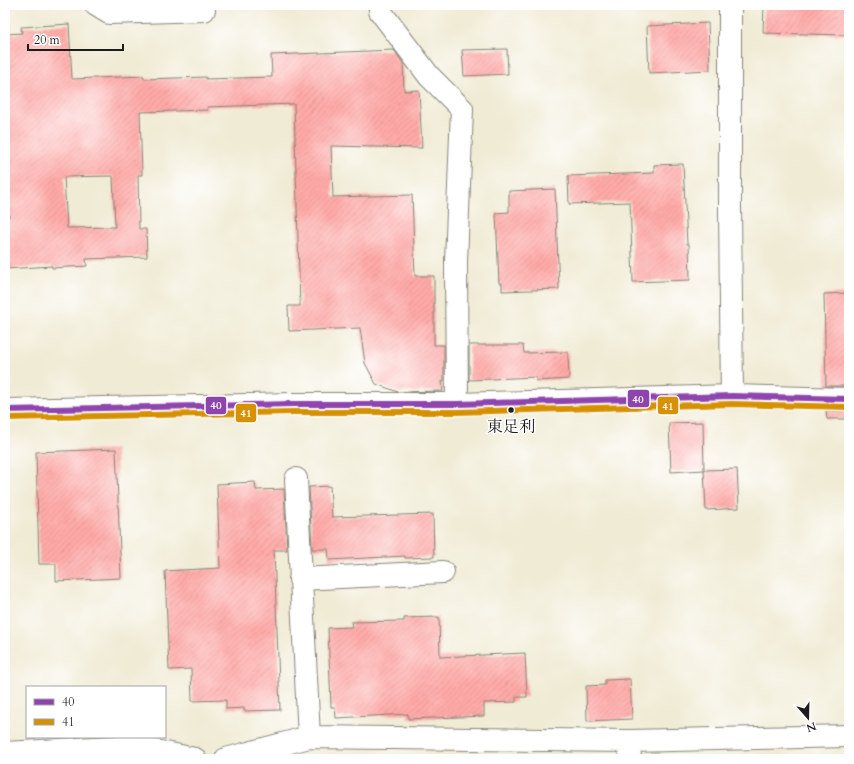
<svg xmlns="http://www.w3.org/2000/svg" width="854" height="764" viewBox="0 0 854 764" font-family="Cardo,'Noto Serif JP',serif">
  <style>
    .building { fill: url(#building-hatch); fill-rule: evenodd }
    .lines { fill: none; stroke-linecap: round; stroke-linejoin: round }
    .minor-casing { stroke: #868478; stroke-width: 24 }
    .major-casing { stroke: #868478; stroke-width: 24 }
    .minor { stroke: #fff; stroke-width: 22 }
    .major { stroke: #fff; stroke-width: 22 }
    .bus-1-casing { stroke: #fff; stroke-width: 9 }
    .bus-2-casing { stroke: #fff; stroke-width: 9 }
    .bus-1 { stroke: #8e44ad; stroke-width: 6 }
    .bus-2 { stroke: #d69104; stroke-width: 6 }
    .bus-dot { fill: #1c1c1c; stroke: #fff; stroke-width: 1.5 }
    .labels { text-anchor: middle; stroke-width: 3; stroke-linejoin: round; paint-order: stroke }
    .bus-label { font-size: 16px; fill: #1c1c1c; stroke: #fff }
    .line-badge { stroke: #fff; stroke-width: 1.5 }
    .badge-label { font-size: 11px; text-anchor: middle; font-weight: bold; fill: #fff }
  </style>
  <defs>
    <pattern id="building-hatch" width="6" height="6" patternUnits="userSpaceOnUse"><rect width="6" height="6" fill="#ffaaa7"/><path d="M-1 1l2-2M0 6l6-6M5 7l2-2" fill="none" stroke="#da928f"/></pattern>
  </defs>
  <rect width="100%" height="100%" fill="#fff"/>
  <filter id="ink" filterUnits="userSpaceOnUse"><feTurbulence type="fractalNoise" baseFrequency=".025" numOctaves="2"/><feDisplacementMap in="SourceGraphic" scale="8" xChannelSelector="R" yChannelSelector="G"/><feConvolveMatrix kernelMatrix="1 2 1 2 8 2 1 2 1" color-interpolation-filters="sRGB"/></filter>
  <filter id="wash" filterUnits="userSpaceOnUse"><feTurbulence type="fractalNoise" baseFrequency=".012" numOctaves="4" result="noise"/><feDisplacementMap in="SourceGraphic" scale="16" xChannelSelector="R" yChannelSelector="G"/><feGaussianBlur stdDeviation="0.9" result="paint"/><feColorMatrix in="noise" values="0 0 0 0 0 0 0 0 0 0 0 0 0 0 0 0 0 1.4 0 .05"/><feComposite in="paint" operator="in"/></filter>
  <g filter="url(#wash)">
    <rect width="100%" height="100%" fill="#f0ebd4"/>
    <g id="blocks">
      <path class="building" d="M764,5H849V35L763,33Z
        M708,23L710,70L649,73L647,26Z
        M69,24L72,79L144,76V79L206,77V79L272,77L271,55L394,50L403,63L404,91L419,90L422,148L331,146L333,197L412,195L415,276H434V345H444V381H442L443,391L398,392L376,384L365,363L360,328L289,331L288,306H300L294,104L207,107L208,110L140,112L142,175H138L139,229H146L147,257L86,259L87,266L52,268V266L5,269V217H9L6,134H5V34L22,33L21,27ZM113,176L115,227L67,228L64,177Z
        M507,49L508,74L464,76L462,50Z
        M683,164L687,244H689L690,280L633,282L630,202L569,204L568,176L654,173V165Z
        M555,189L559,289L502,291V283H499L496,213L509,212V191Z
        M849,293V386H826L824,294Z
        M469,345H523L524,353L568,352L569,379L536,381V377L469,380Z
        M826,411H849V419H827Z
        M703,422L704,470L671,472L669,423Z
        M116,449L121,578L56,581V564H39L36,452Z
        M737,469L739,508L706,510L704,470Z
        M255,482L256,490L284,489L287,550H274L280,710L244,711V708L226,709V700L192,701L191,669L169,670L165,571L220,568L217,484Z
        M330,486L332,517L433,514L434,557L405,558V556L329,560L328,549H312L309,487Z
        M439,617L440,657L525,653L527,697H516V702L484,703V716L408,719V714L336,718L335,707H331L328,628L352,627L351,622L404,621V618Z
        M630,679L632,719L587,721L586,686L605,685V680Z"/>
    </g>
  </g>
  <g filter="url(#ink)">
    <use href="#blocks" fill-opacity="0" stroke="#868478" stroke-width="1"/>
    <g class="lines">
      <g class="minor-casing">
        <path id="minor" d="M96,5L109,13L204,10
          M380,5V11L429,76L462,109L456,262L457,404
          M730,5V209L732,396
          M296,479L309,737
          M300,579L443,572
          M629,741L630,759
          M5,753L131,746L195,759
          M226,759L309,737L629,741L849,736"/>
      </g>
      <g class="major-casing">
        <path id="major" d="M5,410L293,404H457L732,396L849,399"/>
      </g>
      <use href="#minor" class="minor"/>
      <use href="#major" class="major"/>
      <g class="bus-1-casing">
        <path id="bus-1" d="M5,410L293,404H457L732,396L849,399"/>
      </g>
      <g class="bus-2-casing">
        <path id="bus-2" d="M5,418L293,412H457L732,404L849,407"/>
      </g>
      <use href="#bus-1" class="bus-1"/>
      <use href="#bus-2" class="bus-2"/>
    </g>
  </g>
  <circle class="bus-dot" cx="511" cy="410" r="3.5"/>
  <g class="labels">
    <g class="bus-label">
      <text x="511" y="432">東足利</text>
    </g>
  </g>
  <g class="line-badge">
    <rect x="627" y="389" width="23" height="19" rx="4" fill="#8e44ad"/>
    <rect x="205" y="396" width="22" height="19" rx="4" fill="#8e44ad"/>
    <rect x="657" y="396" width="22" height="19" rx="4" fill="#d69104"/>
    <rect x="235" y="403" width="22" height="20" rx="4" fill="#d69104"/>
  </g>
  <g class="badge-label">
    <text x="638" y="403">40</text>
    <text x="216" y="409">40</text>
    <text x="668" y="410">41</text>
    <text x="246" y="417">41</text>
  </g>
  <rect width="854" height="764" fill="none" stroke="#fff" stroke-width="20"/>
  <rect x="26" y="686" width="140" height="52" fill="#ffffff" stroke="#a4a4a4"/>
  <rect x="34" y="699" width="20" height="6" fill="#8e44ad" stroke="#a4a4a4"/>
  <text x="62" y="706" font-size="12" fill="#1c1c1c">40</text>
  <rect x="34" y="719" width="20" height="6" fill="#d69104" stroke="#a4a4a4"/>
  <text x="62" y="726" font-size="12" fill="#1c1c1c">41</text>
  <g transform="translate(808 718) rotate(160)" stroke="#ffffff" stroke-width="3" paint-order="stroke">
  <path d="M0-3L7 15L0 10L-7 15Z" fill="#1c1c1c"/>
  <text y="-6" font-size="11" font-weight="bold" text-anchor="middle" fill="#1c1c1c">N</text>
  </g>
  <path d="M28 44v6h95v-6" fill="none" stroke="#1c1c1c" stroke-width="2"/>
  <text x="34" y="44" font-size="12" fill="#1c1c1c" stroke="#ffffff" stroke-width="3" paint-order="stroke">20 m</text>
</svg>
